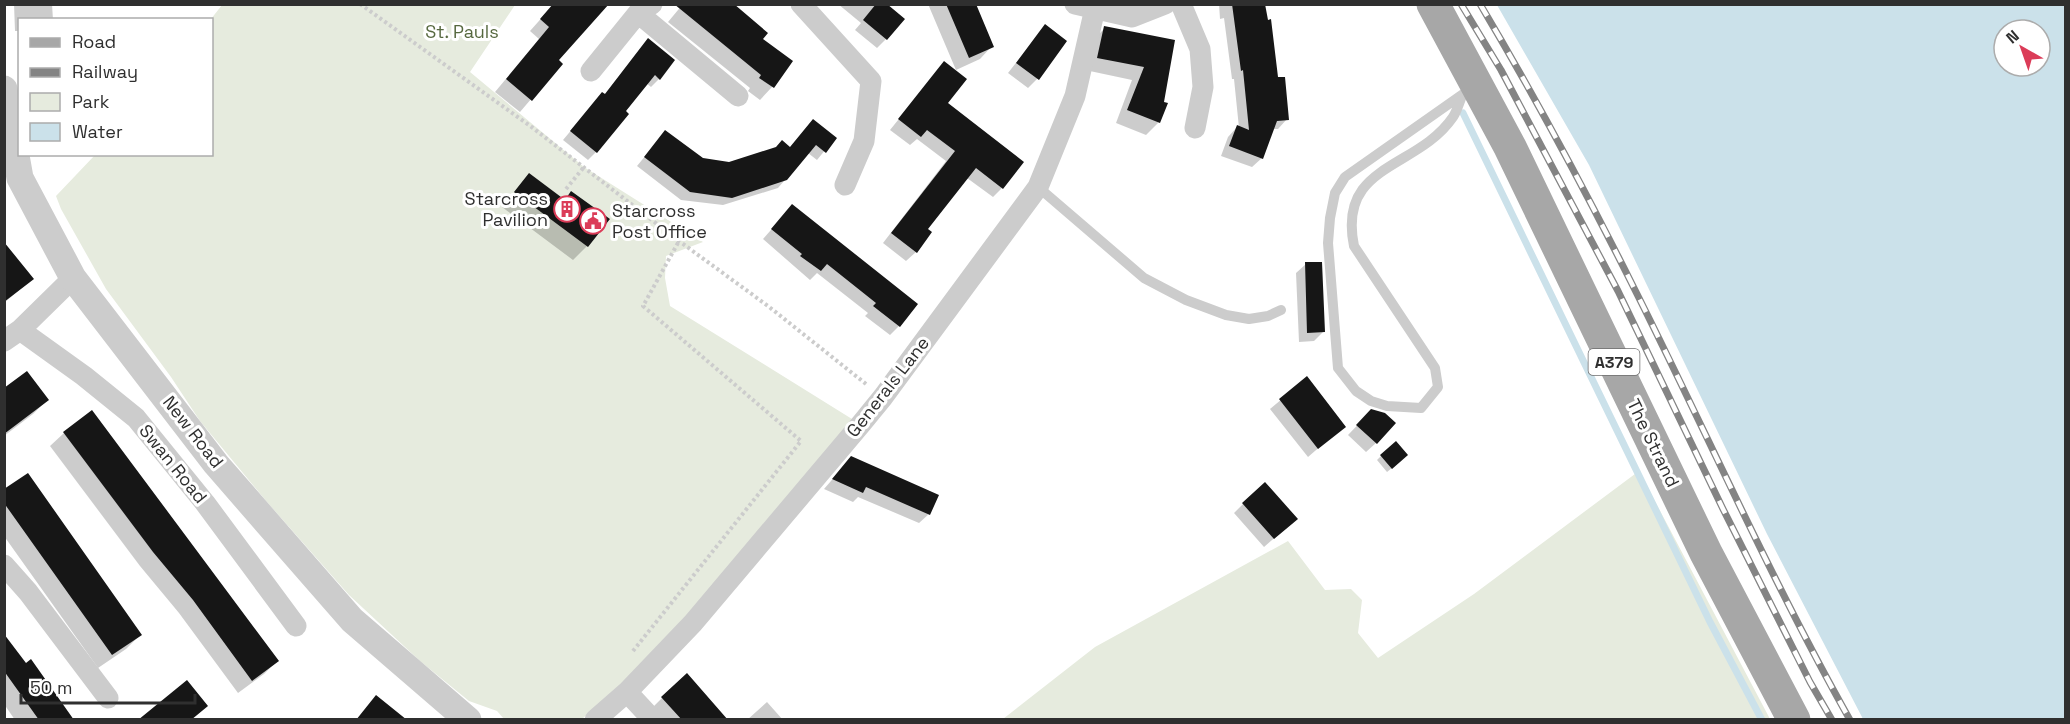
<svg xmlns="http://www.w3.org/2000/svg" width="2070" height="724" viewBox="0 0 2070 724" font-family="'Space Grotesk',sans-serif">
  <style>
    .green { fill: #e6ebde }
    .water { fill: #cbe1ea; fill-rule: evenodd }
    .shadow { fill: #0003 }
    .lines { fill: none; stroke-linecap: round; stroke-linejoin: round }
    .stream { stroke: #cbe1ea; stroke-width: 7 }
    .building { fill: #161616 }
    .path { stroke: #ccc; stroke-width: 4; stroke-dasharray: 3 3; stroke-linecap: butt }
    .service { stroke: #ccc; stroke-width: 10 }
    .minor { stroke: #ccc; stroke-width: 21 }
    .tertiary { stroke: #ccc; stroke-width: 27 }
    .primary { stroke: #a7a7a7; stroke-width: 33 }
    .rail-casing { stroke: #848484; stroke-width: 7 }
    .rail { stroke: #fff; stroke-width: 4.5; stroke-dasharray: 14; stroke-linecap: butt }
    .labels { text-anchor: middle; stroke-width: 6; stroke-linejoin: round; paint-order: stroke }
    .shield { fill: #fff; stroke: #6d6d6d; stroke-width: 1.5 }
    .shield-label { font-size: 16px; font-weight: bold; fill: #2f2f2f }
    .park-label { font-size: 18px; fill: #56683f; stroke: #fff }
    .poi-label { font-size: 18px; fill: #2f2f2f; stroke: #fff; text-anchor: end }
    .street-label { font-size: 18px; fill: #2f2f2f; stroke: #fff }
  </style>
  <rect width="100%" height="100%" fill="#fff"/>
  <path class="green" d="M222,5H515L470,72L584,167L703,242L666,256L665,278L670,306L852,419L780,518L621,685L582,719H504L497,711L469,701L420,661L349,595L267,502L200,421L171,377L106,289L61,209L56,196L95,155L212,154L211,19Z
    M1639,471L1770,719H1003L1095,647L1288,541L1325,590L1351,589L1362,600L1358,633L1378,658L1474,594Z"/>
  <path class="water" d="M1497,5H2065V719H1863L1767,534L1589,165ZM2004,30H2040V66H2004Z"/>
  <path class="shadow" d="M14,4H52L53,20H20V31H15Z
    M554,4L556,60L561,64L520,112L495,92L539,39L530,31Z
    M683,4L761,39L791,61L772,87L760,100L748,91L750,88L668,22Z
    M838,4H885L886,39L877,48L855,30L861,23Z
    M928,4H974L992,46L980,59L956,70Z
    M1219,4H1264L1277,79L1287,119L1278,129H1272L1262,158L1252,167L1221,156L1228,137L1237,127L1239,128L1234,79H1232L1224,18L1220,19Z
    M1045,26L1037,79L1028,88L1008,73Z
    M1105,28L1173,41L1159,122L1146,135L1116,123L1132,80L1085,70L1092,41Z
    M648,40L659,79L651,87L646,83L596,152L588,160L563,140L594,103L604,95Z
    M944,63L945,103L1002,188L993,197L967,178L926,229L916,252L906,261L883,243L946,161L917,139L910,145L890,130Z
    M665,132L702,160L729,164L835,138L817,160L808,153L778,188L723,205L681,200L637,166Z
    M529,175L563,200L571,193L587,246L573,260L502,207Z
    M792,206L899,326L890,335L865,316L868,313L817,273L810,280L763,239Z
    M4,262L32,279L4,303Z
    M1306,264L1323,332L1314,341L1299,342L1296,273Z
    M1307,378L1344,426L1308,457L1270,409Z
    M4,390L47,400L33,414L4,436Z
    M1371,411L1376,443L1366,452L1348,435Z
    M91,412L277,661L264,674L238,693L179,613L140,566L50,446L64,433Z
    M1381,456L1402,460L1387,472L1377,460Z
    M851,458L929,514L919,523L858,497L853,502L824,489Z
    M4,491L140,635L126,649L98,668L4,536Z
    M1243,504L1286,528L1264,547L1234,513Z
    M4,637L25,665L72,720H15L4,704Z
    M662,698L714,720H664L653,707Z
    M767,702L783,720H747Z"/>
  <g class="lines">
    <path class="stream" d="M1463,113L1710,622L1762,720"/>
  </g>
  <path class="building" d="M553,4H609L559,60L563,64L532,101L506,79L549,27L540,19Z
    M674,4H734L768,33L763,39L793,61L774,88L759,78L761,75Z
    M876,4H887L905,19L887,40L863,20Z
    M946,4H976L994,47L969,58Z
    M1232,4H1265L1268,20L1271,19L1278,77H1285L1289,120L1277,121L1263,159L1229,146L1237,125L1249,130L1243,70L1241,71Z
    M1045,24L1067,41L1039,80L1016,63Z
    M1104,26L1175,40L1164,102L1168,103L1160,123L1127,110L1144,67L1097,58Z
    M648,38L675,60L660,80L655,75L626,111L629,114L597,153L570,131L602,92L605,94Z
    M944,61L967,79L948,103L1024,162L1003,189L976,168L928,229L932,232L917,253L891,233L955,151L927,130L921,137L898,119Z
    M813,119L837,138L826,153L816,145L787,180L732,198L690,192L644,157L665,130L703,158L729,162L776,147L782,140L790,147Z
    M529,173L565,200L571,191L610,219L588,247L514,192Z
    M792,204L918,304L900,327L873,306L876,303L827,264L821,271L800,256L802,254L771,229Z
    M4,242L34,279L4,302Z
    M1305,262H1322L1325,332L1307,333Z
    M27,371L49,400L4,434V388Z
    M1307,376L1346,427L1318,449L1279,399Z
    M1371,409L1385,413L1396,423L1377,444L1356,425Z
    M92,410L279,661L252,681L193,600L153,552L63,432Z
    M1396,441L1408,455L1392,469L1380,455Z
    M851,456L939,495L930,515L866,487L863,493L832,479Z
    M28,473L142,635L112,655L4,503V489Z
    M1265,482L1298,519L1274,539L1242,503Z
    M4,634L26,663L31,659L74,720H39L4,671Z
    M687,673L728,720H682L661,697Z
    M187,680L208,706L191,720H138Z
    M376,695L407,720H356Z"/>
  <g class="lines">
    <path class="path" d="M360,4L529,125L679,241L768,306L866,384
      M566,189L584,167
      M633,651L801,441L643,306L679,241"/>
    <path class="service" d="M1462,96C1459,103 1457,111 1453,117C1417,170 1337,163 1354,246L1435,368L1438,387L1421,408L1387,406L1371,401L1356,391L1338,368L1328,243L1330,218L1335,193L1345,177L1473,87
      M1038,187L1144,278L1186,300L1226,315L1249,319L1268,316L1281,310"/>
    <path class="minor" d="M801,4L871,81L864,141L845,185
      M1075,4L1132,17L1165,4
      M1181,4L1200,49L1203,87L1195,128
      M638,13L738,96
      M591,71L638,13L652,4
      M20,330L84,376L136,418L205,503L296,626
      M4,341L20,330L73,278
      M4,565L28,592L108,698
      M627,692L653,720
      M595,720L627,692L693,623L861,424L883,397L1038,187L1075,96L1096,4"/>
    <path class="tertiary" d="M4,89L20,178L73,278L216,464L352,620L468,720"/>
    <path class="primary" d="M1433,4L1510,147L1706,553L1794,720"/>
    <g class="rail-casing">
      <path id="rail" d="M1461,4L1501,70L1618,291L1723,509L1810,682L1832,720
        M1480,4C1534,95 1585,190 1632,284C1705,429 1770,578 1850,720"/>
    </g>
    <use href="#rail" class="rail"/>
  </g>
  <defs>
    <g id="building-ring" transform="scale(1.35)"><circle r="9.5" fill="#fff" stroke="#db3c58" stroke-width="1.5"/><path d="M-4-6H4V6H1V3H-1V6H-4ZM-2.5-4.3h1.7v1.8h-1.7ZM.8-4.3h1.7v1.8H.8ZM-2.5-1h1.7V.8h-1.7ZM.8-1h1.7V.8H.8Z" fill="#db3c58"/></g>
    <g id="civic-ring" transform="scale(1.35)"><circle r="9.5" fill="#fff" stroke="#db3c58" stroke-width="1.5"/><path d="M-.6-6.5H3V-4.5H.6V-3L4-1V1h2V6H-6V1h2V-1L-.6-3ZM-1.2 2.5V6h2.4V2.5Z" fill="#db3c58"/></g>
  </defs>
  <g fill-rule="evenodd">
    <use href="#building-ring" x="567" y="209"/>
    <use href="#civic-ring" x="593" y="221"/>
  </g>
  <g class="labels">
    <rect class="shield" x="1588.5" y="349" width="51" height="26" rx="4.5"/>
    <g class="shield-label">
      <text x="1614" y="368">A379</text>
    </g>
    <g class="park-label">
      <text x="462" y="38">St. Pauls</text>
    </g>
    <g class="poi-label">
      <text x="548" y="205">Starcross<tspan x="548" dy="21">Pavilion</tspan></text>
      <text x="612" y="217" text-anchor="start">Starcross<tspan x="612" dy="21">Post Office</tspan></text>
    </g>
    <g class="street-label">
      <text transform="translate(888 387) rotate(-52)" y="6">Generals Lane</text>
      <text transform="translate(193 432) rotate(52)" y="6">New Road</text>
      <text transform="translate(1653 443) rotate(64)" y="6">The Strand</text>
      <text transform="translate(173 464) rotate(51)" y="6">Swan Road</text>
    </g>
  </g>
  <rect width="2070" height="724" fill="none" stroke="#2f2f2f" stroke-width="12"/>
  <rect x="18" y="18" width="195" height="138" fill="#ffffff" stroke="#acacac" stroke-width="1.5"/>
  <rect x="30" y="38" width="30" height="9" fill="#a7a7a7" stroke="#acacac" stroke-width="1.5"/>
  <text x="72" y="48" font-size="18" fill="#2f2f2f">Road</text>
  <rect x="30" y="68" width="30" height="9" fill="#848484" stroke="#acacac" stroke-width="1.5"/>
  <text x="72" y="78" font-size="18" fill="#2f2f2f">Railway</text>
  <rect x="30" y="93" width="30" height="18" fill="#e6ebde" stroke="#acacac" stroke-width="1.5"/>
  <text x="72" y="108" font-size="18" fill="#2f2f2f">Park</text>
  <rect x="30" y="123" width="30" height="18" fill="#cbe1ea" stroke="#acacac" stroke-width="1.5"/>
  <text x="72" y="138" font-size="18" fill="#2f2f2f">Water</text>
  <g transform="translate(2022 48) rotate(320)"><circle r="28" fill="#ffffff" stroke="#acacac" stroke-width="1.5"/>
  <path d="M0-4.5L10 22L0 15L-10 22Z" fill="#db3c58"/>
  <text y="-9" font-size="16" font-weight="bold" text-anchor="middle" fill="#2f2f2f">N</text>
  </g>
  <path d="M21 694v9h174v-9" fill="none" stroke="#2f2f2f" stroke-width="3"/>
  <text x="30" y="694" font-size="18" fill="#2f2f2f" stroke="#ffffff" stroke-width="4.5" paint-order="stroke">50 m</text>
</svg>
